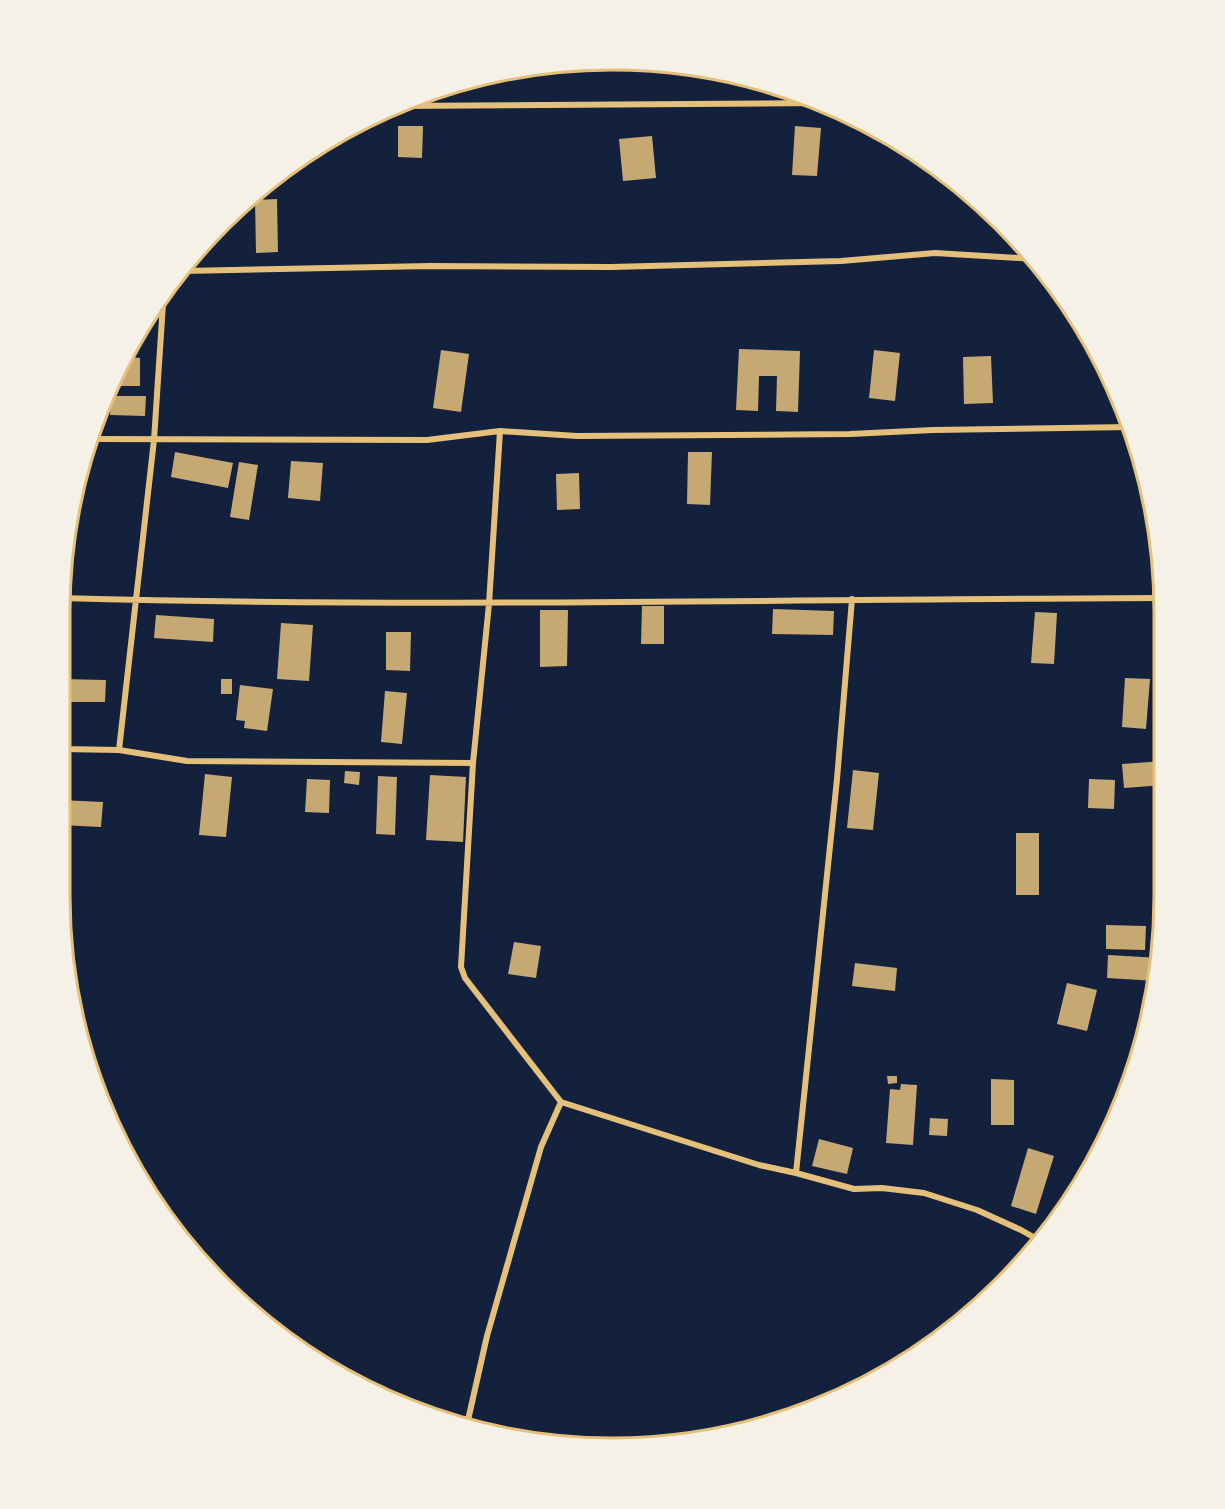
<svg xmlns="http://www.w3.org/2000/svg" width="1225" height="1509" viewBox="0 0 1225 1509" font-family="Karla,sans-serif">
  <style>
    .building { fill: #c6a872 }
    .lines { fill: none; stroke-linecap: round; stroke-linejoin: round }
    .minor { stroke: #e5c07b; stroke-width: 6 }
    .rim { fill: none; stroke: #e5c07b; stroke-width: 3 }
  </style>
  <rect width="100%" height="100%" fill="#14213d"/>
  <path class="building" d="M398,126H423L422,158L398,157Z
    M795,126L821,128L817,176L792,175Z
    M652,136L656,178L623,181L619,139Z
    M277,199L278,252L256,253L255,200Z
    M739,349L800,351L798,412L776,411L777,376H759L758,411L736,410Z
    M441,350L469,354L461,412L433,408Z
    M874,350L900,353L895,401L869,398Z
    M991,356L993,403L964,404L963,357Z
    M129,357L140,358V386H112Z
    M111,396H146L145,416L110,415Z
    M175,452L233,463L228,488L171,477Z
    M688,452H712L710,505L687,504Z
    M291,461L323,463L320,501L288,498Z
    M239,462L258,465L249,520L230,517Z
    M579,473L580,509L557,510L556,474Z
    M642,606H664V644H641Z
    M773,609L834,611L833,635L772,634Z
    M540,610H568L567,666L540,667Z
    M1035,612L1057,613L1054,664L1031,663Z
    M156,615L214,619L213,642L154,638Z
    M1159,617H1164V653H1159Z
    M281,623L313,625L309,681L277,679Z
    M386,632H411L410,671L386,670Z
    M1125,678L1150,679L1146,729L1122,727Z
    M61,679L106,680L105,702H61Z
    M221,679H232V694H221Z
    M240,685L273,689L267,731L244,728L245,721L236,720Z
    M385,691L407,693L402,744L381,742Z
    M1164,761V785L1124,788L1122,764Z
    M853,770L879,773L873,830L847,828Z
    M345,771L360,772L359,785L344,783Z
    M205,774L232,777L226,837L199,835Z
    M430,775L466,777L463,842L426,840Z
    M378,776L397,777L395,835L376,834Z
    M307,779L330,780L329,813L305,812Z
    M1089,779L1115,780L1114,809L1088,808Z
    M60,800L103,802L101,827L60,825Z
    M1016,833H1039V895H1016Z
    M1106,925L1146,926L1145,950L1106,949Z
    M514,942L541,946L536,978L508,974Z
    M1108,955L1160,958L1156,981L1107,978Z
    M855,963L897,968L895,991L852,986Z
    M1067,983L1097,990L1087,1031L1057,1024Z
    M887,1076H897V1083L888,1084Z
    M991,1079L1014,1080V1125H991Z
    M901,1084L917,1085L913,1145L886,1143L890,1089L900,1090Z
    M930,1118L948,1119L947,1136L929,1135Z
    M819,1139L853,1148L847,1174L812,1166Z
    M1028,1148L1054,1156L1036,1214L1011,1206Z"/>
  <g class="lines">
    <path class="minor" d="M396,106L819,103
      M183,271L430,266L611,267L841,261L935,253L1035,259
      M93,439L427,440L500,431L577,436L850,434L933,430L1130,427
      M61,598C429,608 796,599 1164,598
      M61,749L119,750L187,761L473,763L489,604L500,431
      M119,750L154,440L163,304
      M561,1102L759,1165L796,1173L837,779L852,599
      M796,1173L854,1189L882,1188L924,1193L977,1210L1021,1230L1042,1242
      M466,1429L487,1336L541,1147L561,1102L465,978L461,967L473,763"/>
  </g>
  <path d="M0 0H1225V1509H0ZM612 70H612A542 542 0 0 1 1154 612V896A542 542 0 0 1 612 1438H612A542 542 0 0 1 70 896V612A542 542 0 0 1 612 70Z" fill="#f6f1e7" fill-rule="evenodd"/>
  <path class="rim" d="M612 70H612A542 542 0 0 1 1154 612V896A542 542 0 0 1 612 1438H612A542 542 0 0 1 70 896V612A542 542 0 0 1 612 70Z"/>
</svg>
